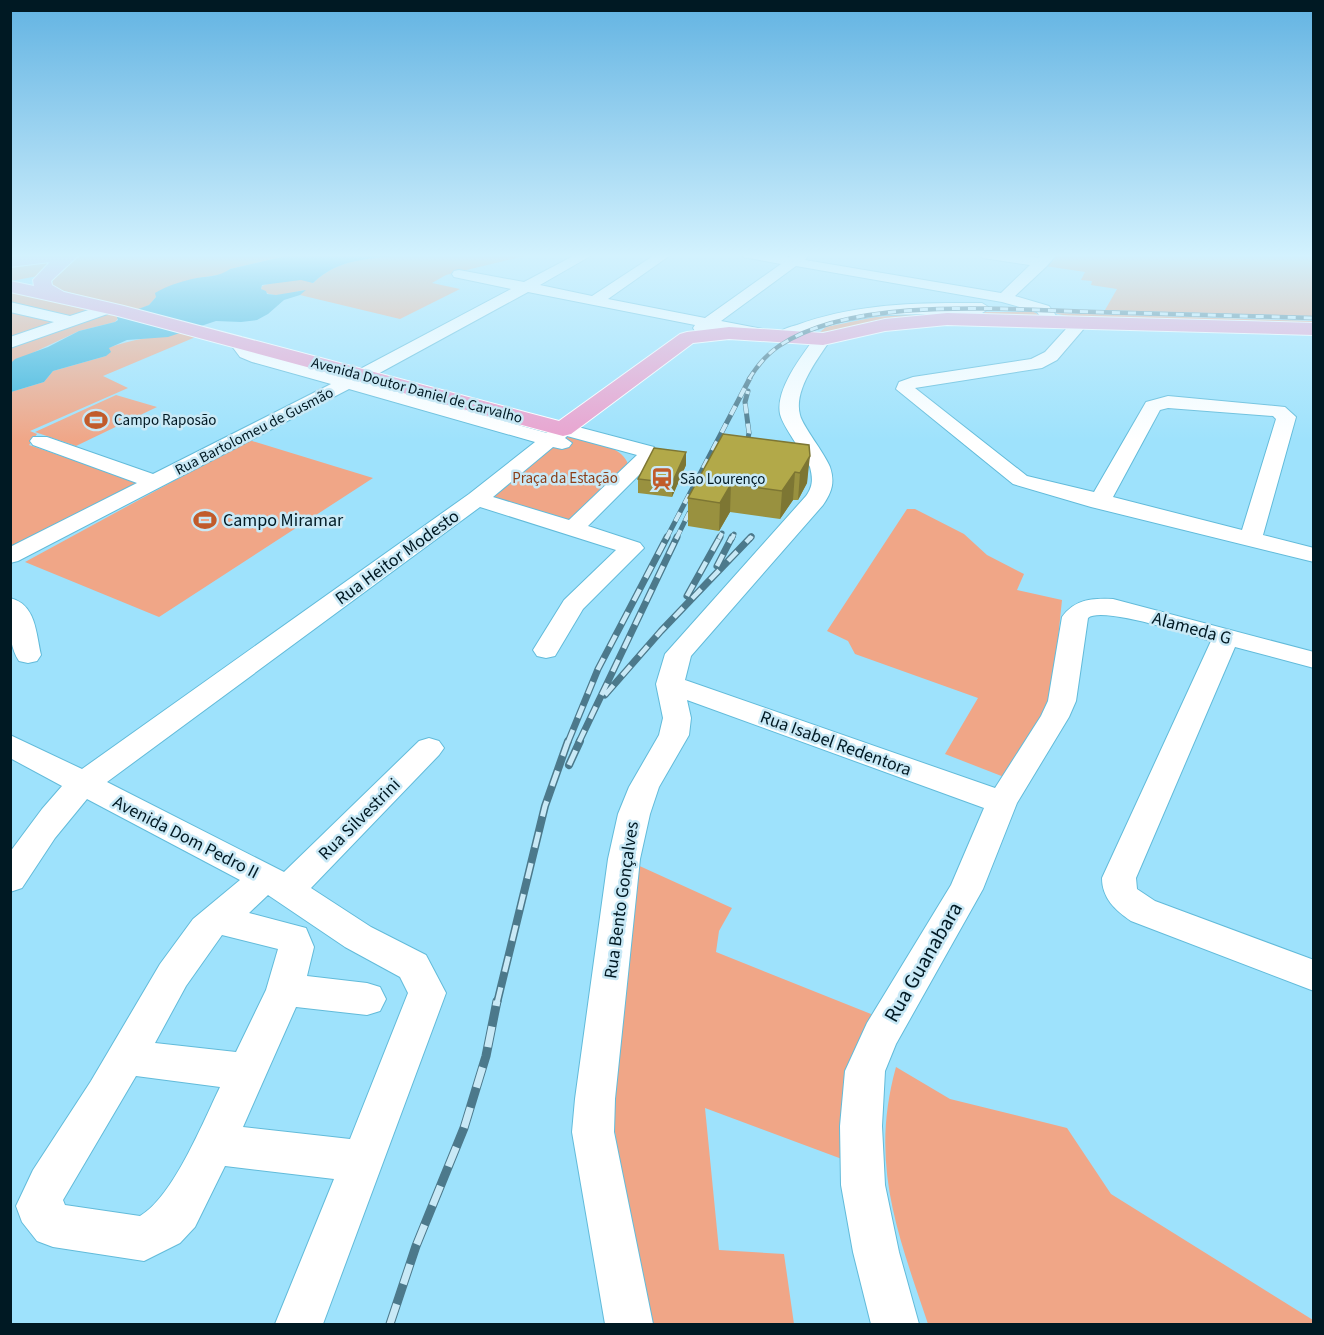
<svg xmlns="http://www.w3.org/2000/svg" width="1324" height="1335" viewBox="0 0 1324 1335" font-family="'Source Sans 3',sans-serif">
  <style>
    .green { fill: #f0a687 }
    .water { fill: #39b2d9 }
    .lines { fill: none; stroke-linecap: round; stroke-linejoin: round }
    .minor-casing { stroke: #62bbda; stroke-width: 2 }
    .major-casing { stroke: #fff; stroke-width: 2 }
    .minor { fill: #fff; fill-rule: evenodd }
    .major { fill: #e9a3cf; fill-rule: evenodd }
    .rail-far4-casing { stroke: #4c798b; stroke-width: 4.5 }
    .rail-far3-casing { stroke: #4c798b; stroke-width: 5 }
    .rail-far2-casing { stroke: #4c798b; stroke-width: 7 }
    .rail-far1-casing { stroke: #4c798b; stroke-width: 8 }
    .rail-casing { stroke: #4c798b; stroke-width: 9 }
    .rail-far4 { stroke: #c9e9f6; stroke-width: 3; stroke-dasharray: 8; stroke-linecap: butt }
    .rail-far3 { stroke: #c9e9f6; stroke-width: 4; stroke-dasharray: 10; stroke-linecap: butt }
    .rail-far2 { stroke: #c9e9f6; stroke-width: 4.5; stroke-dasharray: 13; stroke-linecap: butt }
    .rail-far1 { stroke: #c9e9f6; stroke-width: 5; stroke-dasharray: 16; stroke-linecap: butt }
    .rail { stroke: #c9e9f6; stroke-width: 7; stroke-dasharray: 21; stroke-linecap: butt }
    .wall { fill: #99913f }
    .shaded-wall { fill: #7d7633 }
    .building { fill: #b2a949; stroke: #7d7633; stroke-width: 1.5 }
    .labels { text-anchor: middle; stroke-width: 5; stroke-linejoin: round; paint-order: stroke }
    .far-street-label { font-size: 15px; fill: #001923; stroke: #c9e9f6 }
    .far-poi-label { font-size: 15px; fill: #001923; stroke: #c9e9f6; text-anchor: start }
    .far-park-label { font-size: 15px; fill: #8c3d16; stroke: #c9e9f6 }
    .poi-label { font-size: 18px; fill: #001923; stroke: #c9e9f6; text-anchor: start }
    .street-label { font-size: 18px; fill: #001923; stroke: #c9e9f6 }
    .near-street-label { font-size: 21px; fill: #001923; stroke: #c9e9f6 }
  </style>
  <rect width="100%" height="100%" fill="#9ee2fc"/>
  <path class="green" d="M87,254H294L230,269L224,274L193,279L156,297L149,305L135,311L61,290L52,285C54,269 74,259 87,254Z
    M403,254H527L524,256L446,275L432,283L460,289L400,319L300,295L304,290C290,293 272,300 261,289L262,286C277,281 298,276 313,283C340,257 370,260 403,254Z
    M1055,254H1313V316L1105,310L1117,289L1091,285L1092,281L1081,280L1085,272L1045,266Z
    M54,258L38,276L11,281L10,263Z
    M11,291L107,315L120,316L115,322L79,331L11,363Z
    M943,312H1034L1042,316L820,332L826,327L875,317Z
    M1054,313L1313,321V327L1067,316Z
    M181,332L198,336L103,376L128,388L30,431L37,434L29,445L141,483L11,550V392L44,382L53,371L106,356L108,348C131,339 157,337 181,332Z
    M116,395L157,407L76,446L35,432Z
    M564,436C583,441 621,443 628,464L567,522L488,499Z
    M249,440L373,478L159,617L25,562Z
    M907,509H915L964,534L987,555L1024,574L1017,590L1062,600L1053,687L1045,710L1004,777L945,754L978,698L855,654L848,641L827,631Z
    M633,863L732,908L719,931L716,952L876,1016L850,1162L705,1108L719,1250L784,1254L794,1324H648L618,1156L611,1099Z
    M896,1067L950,1099L1067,1128L1111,1194L1313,1320V1324H928C898,1234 869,1164 896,1067Z"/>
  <path class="water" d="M294,254H403C370,260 340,257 313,283L301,280L262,285L261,289L266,291L267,294L276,295L306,290L300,295L284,300L268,314L257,320L241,322L216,321L168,337L127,340L109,348L111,352L106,356L53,371L44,382L11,392V363L15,359L48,347L79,331L115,322L118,320L117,317L149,305L156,297L155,293C167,286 179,282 192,279C205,276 220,277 230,269Z"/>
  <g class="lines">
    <g class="minor-casing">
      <path id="minor" d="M577,254H594L540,285L592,296L656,254H672L608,299L705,318L781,264L743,257L741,254H771L790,257L795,254H806L808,256L805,260L1001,293L1030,265L983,258L976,254H1009L1038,258L1042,254H1057L1047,266L1015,296L1049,306L1060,321L1058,324H1046L1037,312L1002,302L796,266L721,321L768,330L770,334L768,338L762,339L711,329L701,333L695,331L693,328L695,325L528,292L363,382L547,433L556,425L563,423L654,447L657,456L654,460L588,526L640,543L644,548L583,609L555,656L546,658L537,656L533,650L564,600L616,550L480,507L107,782L284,872L419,741L429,738L439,741L444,748L439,755L311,888L371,927L426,955L446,993L323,1324H275L334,1179L225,1166L195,1227L180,1243L144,1261L53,1247L37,1241L22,1222L16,1206L33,1170L91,1081L160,964L193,919L240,880L87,799L55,838L22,888L10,892V852L42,809L62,786L10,758V735L82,769L469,494L535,442L349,389L18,561L10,563V547L137,483L33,445L30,441L33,437H47L153,474L331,384L252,362L240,357L228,341L230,337H242L252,349L264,354L345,377L511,289L454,277L452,274L454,271L459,270L524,282ZM567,436L637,455L569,520L493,497L553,447L562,449L569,447L572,443L565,438ZM268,895L345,947L400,977L408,993L350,1139L243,1127L296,1007L367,1015L380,1011L386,999L380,987L367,983L307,976L314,947L306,928L249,913ZM222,935L278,949L266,990L236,1052L155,1043L186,986ZM136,1076L220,1087C203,1122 173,1197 140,1216L65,1205L63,1200Z
        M10,302L70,316L110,303L118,308L116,311L10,348V337L54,322L10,312Z
        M957,303H982L990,308L982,313L882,315L835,323L785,340L777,335C781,329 790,327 797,325C848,306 903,303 957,303Z
        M1081,317L1089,322L1087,325L1057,360L1042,368L915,388L1027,476L1094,492L1146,402L1168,396L1285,407L1296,417L1263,535L1314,548V562L1091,507L1013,484L896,389L899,382L913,377L1031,359L1045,352L1075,319ZM1168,408L1273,416L1276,419L1242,530L1113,497L1160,410Z
        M823,334L831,339C819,357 793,390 800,415C803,427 824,452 830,467C835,482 832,492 823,505L691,656L685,680L995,788L1041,716L1048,701L1062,617C1075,599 1092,598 1113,599L1314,652V668L1235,647L1136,878L1137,889L1155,901L1314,960V991L1131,921C1115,910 1102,898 1102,878L1211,641C1190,635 1102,606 1088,618L1076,701L1069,717L1017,803L983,889L896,1044L885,1071L882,1126L885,1185L899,1252L919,1324H871L853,1252L841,1185L840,1126L845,1071L867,1023L951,885L984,808L687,700L691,718L689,735L659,787L650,814L640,859L615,1099L614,1132L653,1324H605L572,1132L575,1099L608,859L618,814L629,787L659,735L663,718L656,684L665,654L806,496C813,486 813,479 810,467C803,452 783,427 780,414C775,389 803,354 817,335Z
        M10,598C36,604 36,633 41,655L37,661L28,663L19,661C7,643 10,618 10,598Z"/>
    </g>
    <g class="major-casing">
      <path id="major" d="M33,254H80L51,281L52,285L64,292L124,306L559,421L680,334L687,332L729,327L823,333L885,319L947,313L1314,323V335L947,325L885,331L823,345L729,339L693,343L571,434L563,436L114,315L10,292V281L34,286L33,280L50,262L10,267V257Z"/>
    </g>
    <use href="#minor" class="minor"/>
    <use href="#major" class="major"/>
    <g class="rail-far4-casing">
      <path id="rail-far4" d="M749,379C757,366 767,354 779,346C855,295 1008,310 1096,312C1169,314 1241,316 1314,318"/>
    </g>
    <g class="rail-far3-casing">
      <path id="rail-far3" d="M745,453L749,433L745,402L748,391
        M666,539L750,378
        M676,539L689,513
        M719,539L722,533
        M732,539L734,534
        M750,539L752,536"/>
    </g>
    <g class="rail-far2-casing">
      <path id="rail-far2" d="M717,566L732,537
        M687,596L720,537
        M605,695L661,631L751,537
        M568,742L598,669L667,537
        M579,742L677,537"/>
    </g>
    <g class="rail-far1-casing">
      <path id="rail-far1" d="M569,765L580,741
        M497,1003L545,806L568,741"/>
    </g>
    <g class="rail-casing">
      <path id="rail" d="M390,1324L416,1246L464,1128L486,1056L497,1001"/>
    </g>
    <use href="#rail-far4" class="rail-far4"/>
    <use href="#rail-far3" class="rail-far3"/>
    <use href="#rail-far2" class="rail-far2"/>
    <use href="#rail-far1" class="rail-far1"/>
    <use href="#rail" class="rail"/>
  </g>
  <path class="wall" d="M809,445L807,483L798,500H793L780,519L730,512L719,531L688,526V498Z
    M686,465L672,497L638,493V479Z"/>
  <path class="shaded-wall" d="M686,452V465L672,497V483Z
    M810,456L807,483L798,500L800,473Z
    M795,472L793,500L780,519L782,491Z
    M731,484L730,512L719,531L720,503Z"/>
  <path class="building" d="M723,434L809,445L810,456L800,473L795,472L782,491L731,484L720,503L688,498Z
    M654,448L686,452L672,483L638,479Z"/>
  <linearGradient id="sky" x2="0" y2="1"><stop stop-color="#62b3e2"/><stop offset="0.58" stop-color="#d3f2fe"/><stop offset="1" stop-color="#d3f2fe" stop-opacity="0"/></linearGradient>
  <rect width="1324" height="441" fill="url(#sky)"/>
  <defs>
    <g id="stadium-bare" transform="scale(1.8)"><path d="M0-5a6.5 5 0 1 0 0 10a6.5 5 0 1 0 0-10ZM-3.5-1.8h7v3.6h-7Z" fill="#c15b2a" stroke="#c9e9f6" stroke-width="2.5" paint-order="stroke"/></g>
    <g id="station-bare" transform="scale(1.8)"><path d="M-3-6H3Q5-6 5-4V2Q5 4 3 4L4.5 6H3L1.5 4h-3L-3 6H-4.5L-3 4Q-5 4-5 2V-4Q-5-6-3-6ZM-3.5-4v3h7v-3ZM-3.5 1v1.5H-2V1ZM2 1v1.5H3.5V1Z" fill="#c15b2a" stroke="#c9e9f6" stroke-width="2.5" paint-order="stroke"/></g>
  </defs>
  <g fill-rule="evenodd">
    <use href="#stadium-bare" x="96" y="420"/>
    <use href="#station-bare" x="662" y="479"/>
    <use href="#stadium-bare" x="205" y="520"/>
  </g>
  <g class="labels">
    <g class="far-street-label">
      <text transform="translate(417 390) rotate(15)" y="5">Avenida Doutor Daniel de Carvalho</text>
      <text transform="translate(254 431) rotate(-27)" y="5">Rua Bartolomeu de Gusmão</text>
    </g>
    <g class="far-poi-label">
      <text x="114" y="425">Campo Raposão</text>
      <text x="680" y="484">São Lourenço</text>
    </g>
    <g class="far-park-label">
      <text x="565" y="483">Praça da Estação</text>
    </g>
    <g class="poi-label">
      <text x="223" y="526">Campo Miramar</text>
    </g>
    <g class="street-label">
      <text transform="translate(397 557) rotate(-36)" y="6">Rua Heitor Modesto</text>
      <text transform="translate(1192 628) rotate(15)" y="6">Alameda G</text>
      <text transform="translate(836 743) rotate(20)" y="6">Rua Isabel Redentora</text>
      <text transform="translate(359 819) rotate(-45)" y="6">Rua Silvestrini</text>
      <text transform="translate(186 837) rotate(27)" y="6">Avenida Dom Pedro II</text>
      <text transform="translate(621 900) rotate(-82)" y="6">Rua Bento Gonçalves</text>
    </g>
    <g class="near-street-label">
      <text transform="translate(923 962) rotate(-60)" y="7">Rua Guanabara</text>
    </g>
  </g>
  <rect width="1324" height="1335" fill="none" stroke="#001923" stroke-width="24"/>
</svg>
